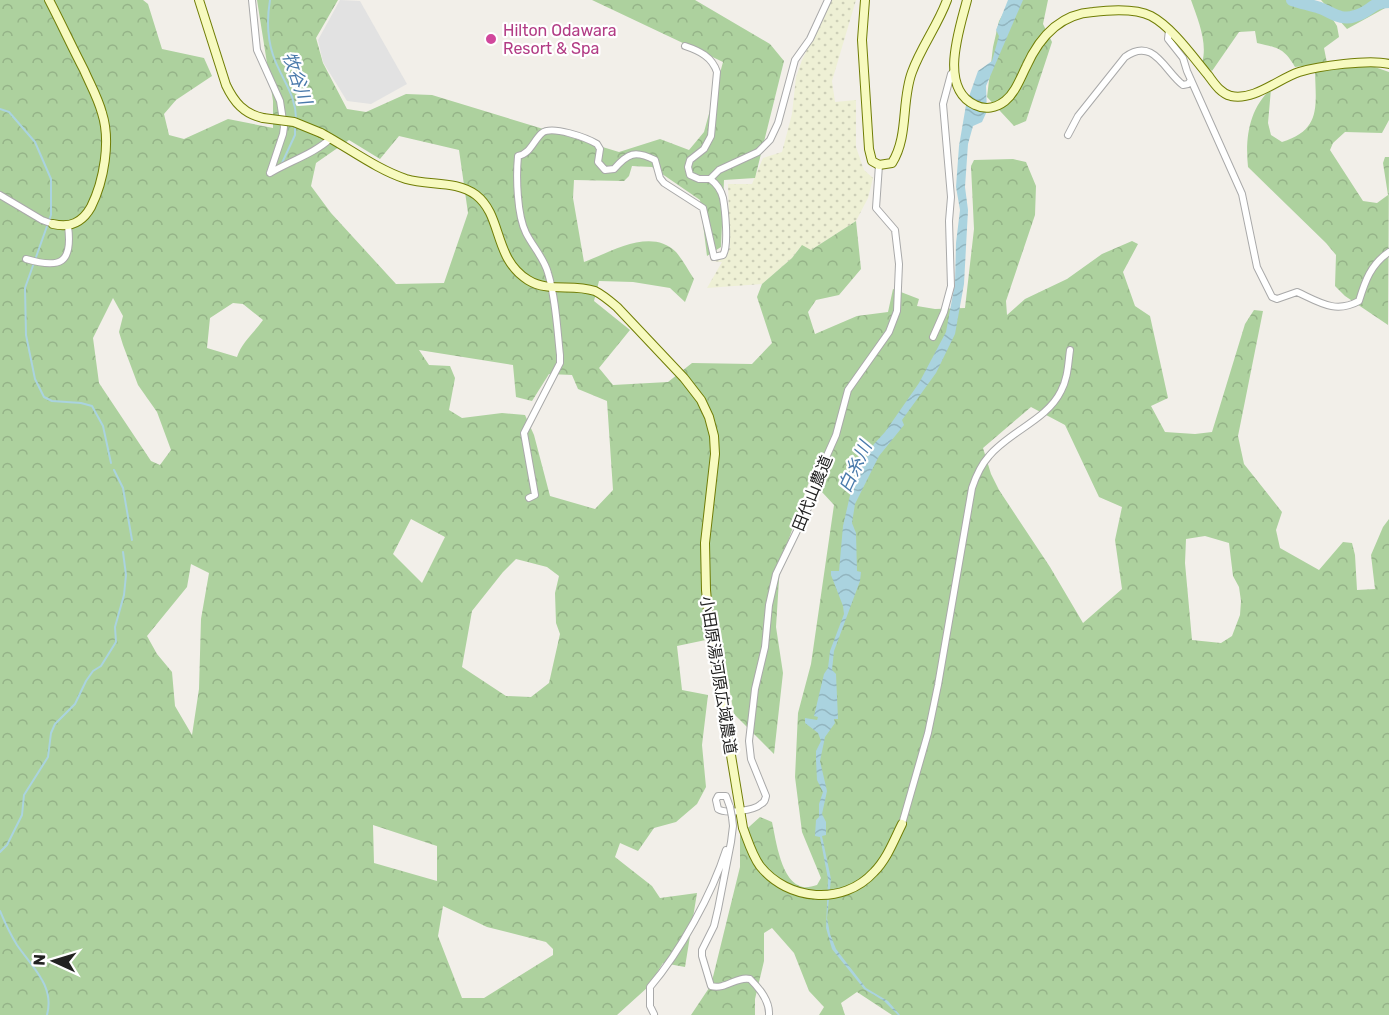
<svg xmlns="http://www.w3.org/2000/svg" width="1389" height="1015" viewBox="0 0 1389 1015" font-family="Rubik,'Noto Sans JP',sans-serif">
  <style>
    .farmland { fill: url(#farmland-dots) }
    .forest { fill: url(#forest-crowns); fill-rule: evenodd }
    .parking { fill: #e2e2e2 }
    .water { fill: url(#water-waves) }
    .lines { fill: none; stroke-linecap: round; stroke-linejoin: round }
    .stream { stroke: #aad3df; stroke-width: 2 }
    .river { stroke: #aad3df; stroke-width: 12 }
    .street-casing { stroke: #a9a9a9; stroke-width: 8 }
    .secondary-casing { stroke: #707d05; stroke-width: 10 }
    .street { stroke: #fff; stroke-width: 6 }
    .secondary { stroke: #f7fabf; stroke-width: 8 }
    .street-bridge-casing { stroke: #a9a9a9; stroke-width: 8; stroke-linecap: butt }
    .secondary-bridge-casing { stroke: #707d05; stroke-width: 10; stroke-linecap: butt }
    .street-bridge { stroke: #fff; stroke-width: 6 }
    .secondary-bridge { stroke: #f7fabf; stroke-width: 8 }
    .hotel-dot { fill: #d1479c; stroke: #fff; stroke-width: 2 }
    .labels { text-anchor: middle; stroke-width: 4.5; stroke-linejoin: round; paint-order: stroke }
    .hotel-label { font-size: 16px; fill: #b23c85; stroke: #fff; text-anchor: start }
    .street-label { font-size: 16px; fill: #222; stroke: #fff }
    .water-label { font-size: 18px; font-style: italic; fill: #4a7aab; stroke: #fff }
  </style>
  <defs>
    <pattern id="farmland-dots" width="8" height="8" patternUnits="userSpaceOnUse" patternTransform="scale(1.5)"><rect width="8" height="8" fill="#eef0d5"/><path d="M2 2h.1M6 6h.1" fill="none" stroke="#ccceb7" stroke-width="1.8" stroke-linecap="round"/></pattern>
    <pattern id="forest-crowns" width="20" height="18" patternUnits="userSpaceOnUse" patternTransform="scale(1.5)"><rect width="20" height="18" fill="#add19e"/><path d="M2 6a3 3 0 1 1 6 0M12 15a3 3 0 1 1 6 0" fill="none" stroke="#95b388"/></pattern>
    <pattern id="water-waves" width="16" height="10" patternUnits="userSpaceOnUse" patternTransform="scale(1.5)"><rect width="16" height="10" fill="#aad3df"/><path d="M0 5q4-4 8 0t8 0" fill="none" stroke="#92b5bf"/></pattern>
  </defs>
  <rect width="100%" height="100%" fill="#f2efe9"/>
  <path class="farmland" d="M832,0H856L832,81L835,102L856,100V147L864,170L873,178L868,198L856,221L811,250L801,246L792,258L762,284L707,288L722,262L711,261L713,254L730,248L728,184H752L763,158L782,152L792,114L796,77L802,60Z"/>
  <path class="forest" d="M0,0H143L148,4L162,49L204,58L212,76L176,100L164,114L169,135L184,139L228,119L273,128V101L257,0H338L316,38L323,63L347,109L366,112L406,94L432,95L619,152L660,139L689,150L704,132L723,62L592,0H695L770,44L784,61L755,178L724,180L721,247L707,256L700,200L652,167L632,166L629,176L624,181L574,180L573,198L584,262C611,252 651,227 676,252C683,260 688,270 694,279L685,302L670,288L633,282L599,281L594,301L630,330L599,368L613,385L668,382L692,363L752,364L772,343L757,297L762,284L792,258L802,245L811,250L856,221L861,269L839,295L816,300L808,312L815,334L857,316L888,312L893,289L919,299L917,306L935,309L965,308L974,229L971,166L974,160L1013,159L1026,162L1036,186L1035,215L1006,301L1007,315L1025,299L1067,279L1102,254L1132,241L1138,244L1123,272L1135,306L1150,316L1168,398L1151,406L1165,432L1195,434L1212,432L1245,324L1254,310L1263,311L1238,436L1244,464L1282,512L1276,530L1280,548L1319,570L1343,542L1352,543L1355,555L1357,590L1375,589L1371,555L1383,527L1389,519V1015H892L857,992L841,1003L845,1015H819L824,1007L809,991L794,953L772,928L764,933V961L755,999V1015H691L711,985L740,867V835L760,817L772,822C776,840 781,883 803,887C807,888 813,886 817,885L821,878L802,832L795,777L798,713L811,664L834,505L810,479L780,564L776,627L783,673L774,754L734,714L720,637L677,646L682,690L708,695L702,745L706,787L697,804L676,822L654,828L638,851L620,843L615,857L652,886L660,898L697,893L685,967L663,963L648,987L617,1015H0ZM399,136L459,150L468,213L444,283L396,284L331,213L311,186L316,163L349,140L380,159ZM113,298L123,316L119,332L123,345L138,385L157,412L171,450L160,465L151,461L99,383L93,338ZM233,303L243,304L263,320C254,333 242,342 237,357L207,348L210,318ZM419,350L513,365L516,397L532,401L549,374L572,375L578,389L607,401L613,490L595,509L550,496L534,435L525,415L502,413L462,418L449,410L455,378L450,366L429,365ZM1031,407L1065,425L1099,497L1122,507L1115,540L1122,589L1083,623L1050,567L999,490L991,474L983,448ZM411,519L445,537L422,583L393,554ZM1205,536L1229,543L1233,576L1239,587L1241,601L1240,615L1232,636L1221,643L1192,640L1185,563L1186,539ZM516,559L547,567L559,576L555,593L556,623L560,634L549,683L531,697L506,696L462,667L472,611L503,572ZM191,564L209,573L201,619L199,689L192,735L175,706L172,672L157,654L147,636L187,587ZM373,825L437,846V881L374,863ZM443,906L487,927L546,942L553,949V955L484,998H462L438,936Z
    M1011,0H1048L1043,24L1052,42L1026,121L1014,126L987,97L993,47L999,21Z
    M1191,0H1302L1330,15L1337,26L1339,37L1324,48L1327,63L1295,67C1284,48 1278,48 1257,43L1255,31L1239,32L1212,71L1202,63C1208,43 1198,20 1191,0Z
    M1321,0H1389V8L1387,7L1347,29Z
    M1369,65L1389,72V120L1382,133L1345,132L1333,143L1330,150L1363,201L1377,203L1388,195L1383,163L1385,157H1389L1388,325L1345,296L1335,286L1336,255L1326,243L1248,167C1245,138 1249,109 1271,89L1268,123L1271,135L1282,142C1321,130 1316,107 1315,72Z"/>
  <path class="parking" d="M340,0L360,1L407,84L371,104L347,101L323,62L318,40Z"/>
  <path class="water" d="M1008,0H1023L986,86L987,111L982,122L973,126L968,144L965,187L968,210L964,284L955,334L936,373L902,420L904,425L879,456L855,504L852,523L856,533L857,571L861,572L860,581L834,651L832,670L836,674L838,719H834L835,723L825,737L820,761L827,791L822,814L826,822V835L822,836L831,879L827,918L830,934L836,949L866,988L888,1001L900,1015H898L884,1001L864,989L832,949L826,928L828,879L820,837L815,836L816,820L819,817V804L823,792L817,780L816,760V751L821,741L818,733L805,723V718L817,720L818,717L814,716L824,674L828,668L830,651L844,614L843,606L831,575V571H839L843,526L851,491L859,470L874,444L885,432L919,383L946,332L955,283L956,243L960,210L956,187L959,146L966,105L978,71L992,61L999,36L996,30Z"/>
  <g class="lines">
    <path class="stream" d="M270,0C267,18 267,37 273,55C281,79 297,95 296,121
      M0,109L9,112L35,142L51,179V215L25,288L26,335L35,379L44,397L52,401L81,403L92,406L103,426L111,463
      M282,163L295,135V127
      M114,470L123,488L132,540
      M0,852L7,845L22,815L24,795L48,757L51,733L55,724L75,704L86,681L93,671L101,666L116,642L115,627L124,595L126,575L123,552
      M0,911C5,923 10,934 17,945C32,967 55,986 47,1015"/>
    <path class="river" d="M1292,0C1301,3 1311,5 1320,8C1333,13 1341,21 1355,16C1371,12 1371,2 1389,2"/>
    <g class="street-casing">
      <path id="street" d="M252,0L257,50L280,101L284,127L283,134L270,173
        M1169,30L1168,39L1183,58L1187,71L1242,194L1257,267L1272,297L1277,299L1297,292C1319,302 1335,314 1359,301C1365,281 1371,264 1389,252
        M685,46C700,51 712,57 717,72L711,136L704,149L690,160L688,167L690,175L699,179H710L719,170L758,152L770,140L778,123L795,60L810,39L828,0
        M1068,135L1078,116L1125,57C1154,36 1165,72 1183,85L1188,84L1191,80
        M270,173C290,161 314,154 331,138
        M0,195L42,220L53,224
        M26,259C60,269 73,264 68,226
        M933,337L944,312L951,286L949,221L951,197L943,104L951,74L954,71
        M529,498L535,495L524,433L560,363V355C557,328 556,300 548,273C544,258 533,247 526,233C517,215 516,177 518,156C531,153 533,141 542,133C552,125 587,138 597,144L600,149L598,162L605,170L614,169C628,153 635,150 655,160L660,178L664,183L703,208L714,257L723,255C729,246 725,209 723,198C721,190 717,184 710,179
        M730,807L726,796H718L716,800L718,809C725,814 754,811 761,804C765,802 765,800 766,796L751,759L749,741L755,689L765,647L769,605L776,574L811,502L817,478L836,435L848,390L889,332L897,311L899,264L895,230L876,208L879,165
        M732,817L733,826L731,842L718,909L714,926L702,950V956L711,986C726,990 736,976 750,979C760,989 770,1001 769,1015
        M902,824L928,733L938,685L972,488C976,476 981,465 989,456C1010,431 1047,420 1061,391C1068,378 1068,364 1070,350
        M654,1014L650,1006V987C680,952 712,894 726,850"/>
    </g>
    <g class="secondary-casing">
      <path id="secondary" d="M49,0C61,23 72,47 84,70C90,84 98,98 102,113C111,141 104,181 91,207C82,223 70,228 53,224
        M199,0L226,85C234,102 244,114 263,118
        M865,0L862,40L869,149L872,161L879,165L892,163C909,136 901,101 912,72C921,47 938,25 947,0
        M967,0C960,28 938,88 975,105C985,110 996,108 1005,101C1015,93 1020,79 1026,67C1039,38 1060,14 1093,12C1110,10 1135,8 1151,16C1172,27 1193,57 1208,75C1214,83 1220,93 1231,96C1254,101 1278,79 1299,72C1318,66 1370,59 1389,64
        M321,133C349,148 376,169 406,179C429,186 456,180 476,195C503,216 493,258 528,280C549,293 572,283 595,291C603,295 610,301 617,307L684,378L701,400L709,417L714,436L715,454L705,543L706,590L709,622L743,828C748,841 752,855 760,866C788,901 843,906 874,872C887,859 894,840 902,824"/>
    </g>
    <use href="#street" class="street"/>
    <use href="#secondary" class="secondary"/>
    <g class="street-bridge-casing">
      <path id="street-bridge" d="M730,807L732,817"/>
    </g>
    <g class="secondary-bridge-casing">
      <path id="secondary-bridge" d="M263,118L294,122L321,133"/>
    </g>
    <use href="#street-bridge" class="street-bridge"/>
    <use href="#secondary-bridge" class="secondary-bridge"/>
  </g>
  <circle class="hotel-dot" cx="491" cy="39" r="6"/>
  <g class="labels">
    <g class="hotel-label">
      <text x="503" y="36">Hilton Odawara<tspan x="503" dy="18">Resort &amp; Spa</tspan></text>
    </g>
    <g class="street-label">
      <text transform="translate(812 493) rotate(-68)" y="6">田代山農道</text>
      <text transform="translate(719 675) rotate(81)" y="6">小田原湯河原広域農道</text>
    </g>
    <g class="water-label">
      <text transform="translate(297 78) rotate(71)" y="6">牧谷川</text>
      <text transform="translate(855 467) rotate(-65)" y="6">白糸川</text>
    </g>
  </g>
  <g transform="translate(54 961) rotate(274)" stroke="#ffffff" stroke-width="4.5" paint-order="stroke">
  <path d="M0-4.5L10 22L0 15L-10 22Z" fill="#222222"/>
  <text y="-9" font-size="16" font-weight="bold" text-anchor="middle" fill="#222222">N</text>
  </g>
</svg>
